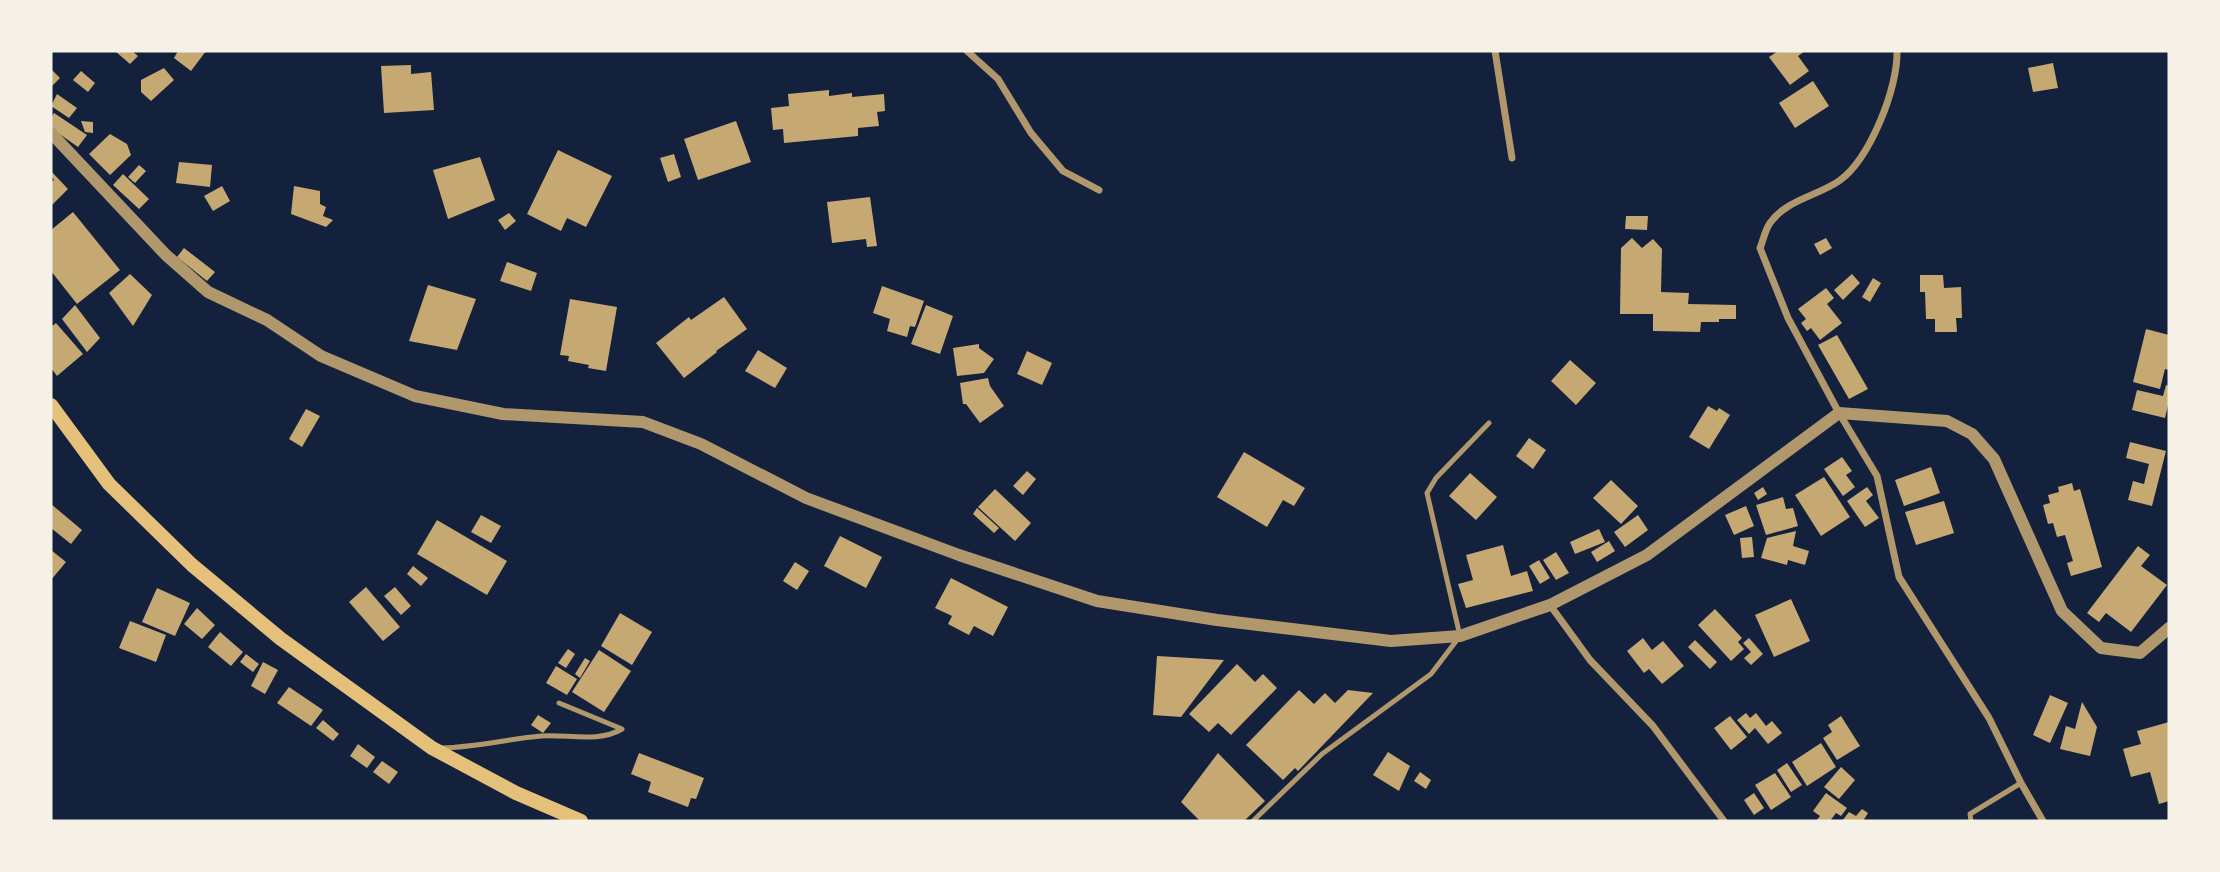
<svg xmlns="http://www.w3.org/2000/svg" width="2220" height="872" viewBox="0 0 2220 872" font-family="'Varela Round',sans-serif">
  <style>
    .building { fill: #c6a872 }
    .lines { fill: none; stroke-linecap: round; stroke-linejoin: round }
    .service { stroke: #b1986c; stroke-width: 5 }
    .minor { stroke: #b1986c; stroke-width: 7 }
    .tertiary { stroke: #b1986c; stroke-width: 12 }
    .secondary { stroke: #e5c07b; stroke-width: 14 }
  </style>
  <rect width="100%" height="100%" fill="#14213d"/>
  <path class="building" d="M115,51H132L138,56L130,64Z
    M178,51H206L191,71L174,58Z
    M1778,51H1805L1798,56L1809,71L1790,85L1769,57Z
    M2053,63L2058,88L2033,92L2028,68Z
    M411,65V74L431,72L434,110L384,113L381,66Z
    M164,68L174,80L151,101L141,92V80Z
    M51,69L60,78L51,87Z
    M81,71L95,83L88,92L73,80Z
    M1813,81L1829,106L1795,128L1779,103Z
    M829,90V96L852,93V97L884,94L885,111L877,112L879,126L858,128V136L784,143L783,129L773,130L771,108L789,106L788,94Z
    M57,94L77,108L69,118L51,106Z
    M54,113L87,135L78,147L51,128V118Z
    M81,121L93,122V133L85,132Z
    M736,121L751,162L698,180L684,139Z
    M110,134L127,144L131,155L110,175L89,154Z
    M558,150L612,176L586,227L567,218L561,231L527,214Z
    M674,154L681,177L668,182L660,158Z
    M480,157L495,200L448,219L433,170Z
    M179,162L212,165L210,187L176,183Z
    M139,165L146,171L135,183L128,177Z
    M51,171L68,189L51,206V182L54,180L51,176Z
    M123,174L149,199L139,209L113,185Z
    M222,186L230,201L213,211L204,196Z
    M294,186L320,191V204L326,207L323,216L333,220L326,227L291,214Z
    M870,197L877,246L867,247L866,239L832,243L827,202Z
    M73,212L120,270L77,304L51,271V230Z
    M509,213L516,221L505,230L498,220Z
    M1626,216H1648L1647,230L1625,229Z
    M1632,238L1642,248L1653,239L1662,249L1661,292L1689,293L1688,304L1736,305V319H1719V322H1701L1700,332L1653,331V314H1620L1621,248Z
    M1826,238L1832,248L1820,255L1814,244Z
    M184,248L215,272L207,281L177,257Z
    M507,262L537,273L531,291L500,281Z
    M130,274L152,295L133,326L109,293Z
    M1852,274L1860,283L1843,300L1834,290Z
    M1920,275H1943L1944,288L1961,287L1962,318H1956L1957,332H1935V319H1926L1925,292H1920Z
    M1873,278L1881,283L1870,302L1862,297Z
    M428,285L476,299L457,350L409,341Z
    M882,286L924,301L915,327L910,326L907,337L887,331L890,319L873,313Z
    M1826,288L1834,298L1827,304L1842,323L1820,340L1811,328L1807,331L1801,323L1806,319L1798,309Z
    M724,297L747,329L716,351L717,352L684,378L656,343L689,317L691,320Z
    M570,299L617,307L606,371L588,368L589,365L568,361L569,356L560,355Z
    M75,305L100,338L87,352L62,319Z
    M926,305L953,316L940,354L911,344Z
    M56,323L83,354L57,376L51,368V327Z
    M2146,329L2169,335V370L2165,369L2160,389L2133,382Z
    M1837,335L1868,389L1849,399L1818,345Z
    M979,344V348L994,359L984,373L957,376L953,348Z
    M758,350L787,368L775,388L745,371Z
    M1027,351L1052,363L1042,385L1017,374Z
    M1570,360L1596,383L1576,405L1551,381Z
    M988,378L990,386L1004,406L980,423L966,404H963L960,383Z
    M2166,385L2169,386V401L2165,418L2132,410L2137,390L2163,396Z
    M1708,406L1717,411L1719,408L1730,415L1709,449L1689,437Z
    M306,409L320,416L302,447L289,439Z
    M1529,438L1546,450L1533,469L1516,456Z
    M2130,442L2166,451L2152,506L2128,500L2133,481L2144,484L2149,464L2126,458Z
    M1244,452L1305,488L1294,506L1283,500L1267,527L1217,497Z
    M1842,457L1852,471L1846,475L1855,487L1843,496L1824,469Z
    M1931,467L1940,493L1904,506L1895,480Z
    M1027,471L1036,479L1023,495L1013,486Z
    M1470,473L1497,497L1476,520L1449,496Z
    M1824,477L1850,517L1821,536L1795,495Z
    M1611,480L1638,506L1621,524L1593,498Z
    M2072,483L2074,491L2080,489L2102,567L2071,576L2067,563L2073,561L2065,535L2057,537L2053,523L2048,524L2043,505L2050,503L2048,495L2059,492L2058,487Z
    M1763,487L1767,494L1758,500L1754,493Z
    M1867,487L1873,495L1866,501L1879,518L1865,527L1847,501Z
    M995,489L1031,523L1015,541L978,507Z
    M1783,497L1786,509L1793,508L1798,526L1766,535L1756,505Z
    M1944,501L1954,533L1916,545L1905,512Z
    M51,504L82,530L71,544L51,528Z
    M1746,506L1754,526L1734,535L1725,515Z
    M977,508L999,528L994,533L973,514Z
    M481,515L501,526L491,543L471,532Z
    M1638,515L1648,530L1625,547L1614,532Z
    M437,520L507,561L487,595L417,554Z
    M1599,529L1605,542L1575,554L1570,542Z
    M1796,531L1793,546L1809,551L1805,565L1788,560L1787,565L1761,558L1767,538Z
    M840,536L882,557L866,588L824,566Z
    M1752,537L1754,557L1742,558L1740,538Z
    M1609,541L1615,551L1597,562L1591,552Z
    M1503,545L1511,576L1527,571L1533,591L1466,608L1458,584L1473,580L1466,555Z
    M2138,546L2150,555L2141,566L2167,585L2131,632L2106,613L2099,622L2087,613Z
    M51,550L66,562L51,580Z
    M1556,552L1569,573L1556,580L1543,560Z
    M1539,560L1550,578L1540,584L1529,566Z
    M795,562L809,571L797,590L783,581Z
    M413,566L428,578L421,586L407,574Z
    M951,578L1008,607L993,636L974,626L969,635L948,624L952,616L935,608Z
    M366,587L400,627L383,641L349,602Z
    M395,587L411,606L401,615L384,596Z
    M157,588L190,603L175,636L142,622Z
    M1791,599L1810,641L1774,657L1755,615Z
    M197,608L215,625L202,639L184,624Z
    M1715,609L1742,638L1738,642L1744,649L1731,661L1698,625Z
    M620,613L652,632L632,665L601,646Z
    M130,621L166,635L156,662L119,648Z
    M220,632L243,652L231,666L208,647Z
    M1643,638L1652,650L1663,641L1684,666L1662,684L1649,669L1644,673L1627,651Z
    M1749,638L1763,654L1751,665L1744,658L1751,652L1743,643Z
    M1695,640L1717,662L1710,669L1688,647Z
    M568,649L575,654L566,668L558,663Z
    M599,650L631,671L604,712L572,692Z
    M246,654L259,664L253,672L240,662Z
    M1157,656L1224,660L1181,717L1153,715Z
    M585,658L590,661L580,678L575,674Z
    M263,662L278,670L265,694L251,686Z
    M1237,664L1255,682L1263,674L1277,688L1231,735L1218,723L1209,732L1189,714Z
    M556,666L577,679L567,695L546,683Z
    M289,687L323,710L311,726L277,703Z
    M1299,690L1314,704L1325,693L1335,703L1348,690L1373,693L1298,771L1295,768L1283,780L1246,745Z
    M2050,695L2068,703L2050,743L2033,735Z
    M2082,702L2097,727L2090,756L2060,749L2066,726L2075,729Z
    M1746,713L1750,718L1756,713L1766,726L1772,721L1782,733L1768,744L1755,728L1749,734L1737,720Z
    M538,715L551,723L543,733L531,725Z
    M1730,716L1747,737L1731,750L1714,728Z
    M1841,716L1860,746L1837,760L1823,738L1832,732L1828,725Z
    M323,720L339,734L333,741L316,728Z
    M2169,722V801L2159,804L2150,772L2131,777L2123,749L2141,744L2137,731Z
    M1821,743L1836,767L1807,786L1792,762Z
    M358,744L375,757L367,768L350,756Z
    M1388,752L1410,766L1399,791L1373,775Z
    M639,753L704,778L696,799L691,798L688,807L648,792L651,782L631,774Z
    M1218,753L1265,801L1244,821H1200L1181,802Z
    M382,761L398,772L389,784L373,772Z
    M1787,763L1802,785L1791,792L1777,770Z
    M1841,767L1855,780L1839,799L1824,787Z
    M1420,772L1431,780L1426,789L1414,781Z
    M1775,773L1791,797L1771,810L1755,785Z
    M1754,793L1764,808L1754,815L1744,800Z
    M1826,793L1847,808L1841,816L1836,813L1830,821H1816L1820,816L1813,811Z
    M1862,809L1868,813L1863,821H1842L1849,812L1856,816Z"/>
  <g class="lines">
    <path class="service" d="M442,748C476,747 508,739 541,736C567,734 599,743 622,729L559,703
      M1253,821L1322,754L1431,674L1460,636L1427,493L1436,478L1489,423
      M1971,821L1970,814L2021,783"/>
    <path class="minor" d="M967,51L998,79L1031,133L1063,171L1099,190
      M1495,51L1512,158
      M1897,51C1898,88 1870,159 1839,181C1817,196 1786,200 1770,223C1765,230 1763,241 1760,248L1788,318L1839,413L1877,476L1899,577L1989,718L2021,783L2043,821
      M1550,605L1590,660L1653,726L1724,821"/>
    <path class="tertiary" d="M51,133L166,255L208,292L267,320L321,356L415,396L503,414L643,422L701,444L806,498L959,555L1097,601L1217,620L1391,641L1460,636L1550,605L1647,555L1839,413L1947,421L1972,434L1994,459L2062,611L2101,648L2140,653L2169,628"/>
    <path class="secondary" d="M51,405L109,484L192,565L281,639L432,748L516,793L581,821"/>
  </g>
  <rect width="2220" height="872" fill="none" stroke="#f6f1e7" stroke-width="105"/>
</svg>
